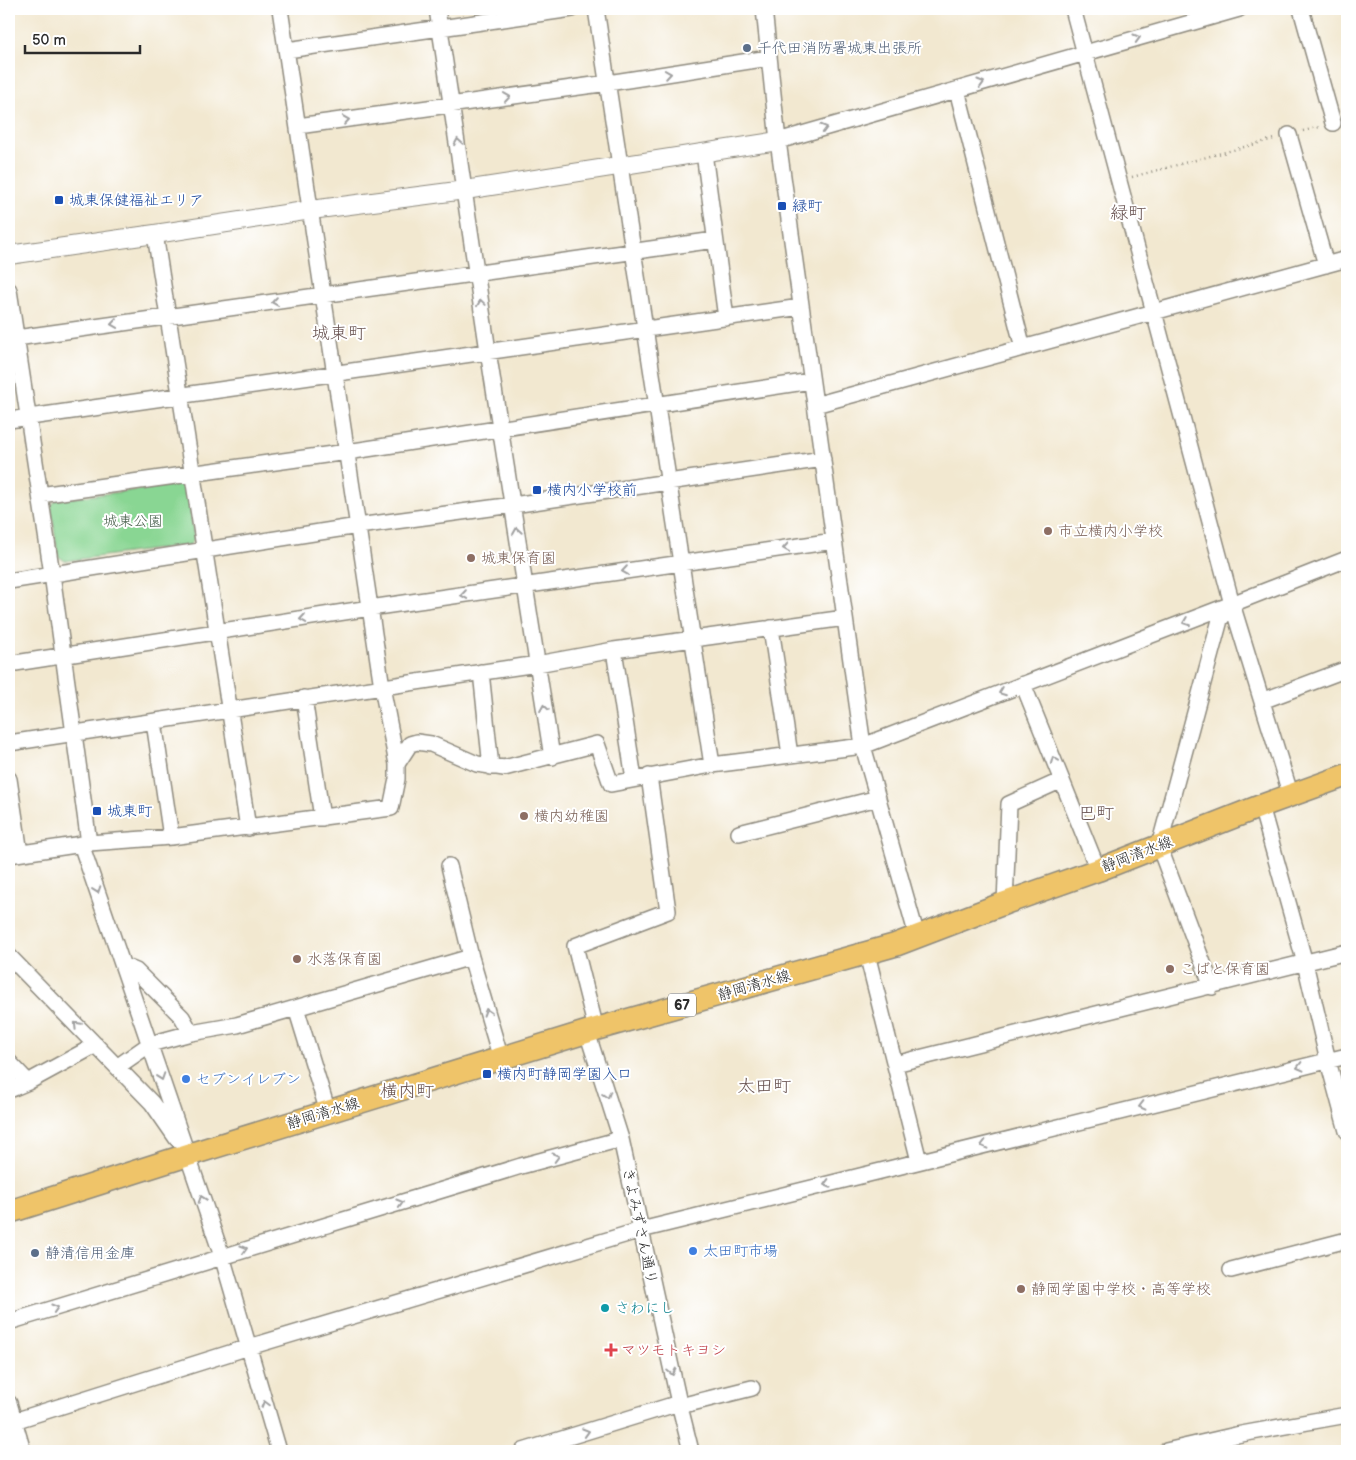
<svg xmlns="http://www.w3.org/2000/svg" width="1356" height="1460" viewBox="0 0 1356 1460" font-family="'Balsamiq Sans','Klee One',sans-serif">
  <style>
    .green { fill: #89d693; stroke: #5a805f }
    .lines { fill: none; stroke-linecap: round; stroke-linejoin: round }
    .minor-casing { stroke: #8e8a7e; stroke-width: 18 }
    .tertiary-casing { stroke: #8e8a7e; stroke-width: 20 }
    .primary-casing { stroke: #8e8a7e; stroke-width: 25 }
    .path { stroke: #8e8a7e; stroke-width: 2.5; stroke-dasharray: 1 4; stroke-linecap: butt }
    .minor { stroke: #fff; stroke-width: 15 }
    .tertiary { stroke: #fff; stroke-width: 18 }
    .primary { stroke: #efc469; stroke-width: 22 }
    .oneway { stroke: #a0a0a0 }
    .service-dot { fill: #5c6f8a; stroke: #fff; stroke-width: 2 }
    .transit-dot { fill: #1a4fb4; stroke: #fff; stroke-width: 2 }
    .education-dot { fill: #8d6e63; stroke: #fff; stroke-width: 2 }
    .shop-dot { fill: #3f7fe0; stroke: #fff; stroke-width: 2 }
    .culture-dot { fill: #0f9aa8; stroke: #fff; stroke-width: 2 }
    .health-dot { fill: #e0444e; stroke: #fff; stroke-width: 2 }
    .labels { text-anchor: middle; stroke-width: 4; stroke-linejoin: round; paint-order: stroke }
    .shield { fill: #fff; stroke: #6b6b6b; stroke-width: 1 }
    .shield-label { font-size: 14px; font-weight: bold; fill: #2b2b2b }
    .service-label { font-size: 15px; fill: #4e5e75; stroke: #fff; text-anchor: start }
    .transit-label { font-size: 15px; fill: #164399; stroke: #fff; text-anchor: start }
    .park-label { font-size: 15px; fill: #475e4a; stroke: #fff }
    .education-label { font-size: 15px; fill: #785e54; stroke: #fff; text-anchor: start }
    .street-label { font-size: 15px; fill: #2b2b2b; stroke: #fff }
    .shop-label { font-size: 15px; fill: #366cbe; stroke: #fff; text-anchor: start }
    .culture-label { font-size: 15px; fill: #0d838f; stroke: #fff; text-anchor: start }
    .health-label { font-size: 15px; fill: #be3a42; stroke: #fff; text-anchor: start }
    .quarter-label { font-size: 18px; fill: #66504e; stroke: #fff }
  </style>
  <rect width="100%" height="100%" fill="#fff"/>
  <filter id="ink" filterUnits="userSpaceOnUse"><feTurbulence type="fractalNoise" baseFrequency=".02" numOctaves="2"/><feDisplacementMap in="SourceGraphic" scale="10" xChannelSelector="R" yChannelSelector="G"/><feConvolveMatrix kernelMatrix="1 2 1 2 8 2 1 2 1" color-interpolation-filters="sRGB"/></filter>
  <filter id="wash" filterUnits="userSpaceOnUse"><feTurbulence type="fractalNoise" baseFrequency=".0096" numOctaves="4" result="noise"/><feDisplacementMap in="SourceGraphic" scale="20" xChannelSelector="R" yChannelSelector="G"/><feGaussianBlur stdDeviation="1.12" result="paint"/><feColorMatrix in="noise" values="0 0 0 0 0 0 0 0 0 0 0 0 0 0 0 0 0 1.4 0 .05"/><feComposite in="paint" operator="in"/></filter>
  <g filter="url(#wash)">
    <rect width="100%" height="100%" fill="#f2e8d0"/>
    <path class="green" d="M182,484L187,487L194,539L190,545L65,561L58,556L51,506L56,500Z"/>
  </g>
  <g filter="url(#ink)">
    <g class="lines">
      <g class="minor-casing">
        <path id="minor" d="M437,9L488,351L552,757
          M596,9L712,765
          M764,9L778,141L863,746L917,936
          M1073,9L1232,604L1291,796
          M1301,9L1333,123
          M287,50L572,9
          M957,90L1023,348
          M298,126L608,83L769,58
          M1289,135L1326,265
          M778,141L1239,9
          M704,153L726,318
          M155,234L248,828
          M9,290L52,574L89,843
          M9,339L715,240
          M815,405L1347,259
          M9,420L801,307
          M40,495L347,452L811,381
          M9,581L358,526L513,505L823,459
          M771,628L790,755
          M614,650L634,779
          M9,664L370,608L834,541
          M481,672L491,767
          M1023,684L1098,870
          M304,698L322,818
          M1262,701L1347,669
          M154,722L171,837
          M9,743L537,664L614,650L845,618
          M397,764L410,744L417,742L431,744L477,764L504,768L597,744L611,784L712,765L863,746L1232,604
          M9,779L20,853
          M1261,806L1305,963L1328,1061L1347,1131
          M739,833L878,798
          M81,844L222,1256L279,1451
          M9,855L89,843L171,837L391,808L397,779V764L382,687L280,9
          M449,866L471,957L501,1059
          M1005,903L1009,804L1062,780
          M867,954L919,1161
          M9,956L152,1103L177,1139
          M124,966L136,971L182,1017L191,1033
          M1212,987L1159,846L1220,620L1232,604L1347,559
          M296,1008L328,1112
          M596,1029L575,946L668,911L649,776
          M587,1032L621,1139L679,1403L691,1451
          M9,1062L28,1082
          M895,1064L1347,952
          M117,1067L150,1044L191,1033L237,1025L471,957
          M9,1090L28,1082L96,1045
          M1231,1270L1347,1240
          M9,1322L521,1166L621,1139
          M9,1403L23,1451
          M680,1406L752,1388
          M14,1421L249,1347L641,1230L1347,1056
          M523,1451L679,1403
          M1166,1451L1236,1435L1347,1415"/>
      </g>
      <g class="tertiary-casing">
        <path id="tertiary" d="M9,255L155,234L311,210L465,190L778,141"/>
      </g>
      <g class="primary-casing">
        <path id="primary" d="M9,1212L188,1155L596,1029L895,945L1005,903L1098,870L1261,806L1347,775"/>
      </g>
      <path class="path" d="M1303,131L1320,127
        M1132,177L1274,139"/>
      <use href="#minor" class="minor"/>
      <use href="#tertiary" class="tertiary"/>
      <use href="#primary" class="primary"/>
    </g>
    <defs><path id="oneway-chevron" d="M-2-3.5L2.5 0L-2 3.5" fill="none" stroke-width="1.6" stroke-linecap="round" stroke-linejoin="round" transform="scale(1.25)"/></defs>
    <g class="oneway">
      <use href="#oneway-chevron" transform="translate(1137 38) rotate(-16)"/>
      <use href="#oneway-chevron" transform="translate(668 74) rotate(-9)"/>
      <use href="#oneway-chevron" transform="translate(981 83) rotate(-16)"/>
      <use href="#oneway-chevron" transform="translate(507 97) rotate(-8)"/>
      <use href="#oneway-chevron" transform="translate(346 120) rotate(-8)"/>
      <use href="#oneway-chevron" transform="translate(824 128) rotate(-16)"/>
      <use href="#oneway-chevron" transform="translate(458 142) rotate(-99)"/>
      <use href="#oneway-chevron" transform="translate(275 302) rotate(172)"/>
      <use href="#oneway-chevron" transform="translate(481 303) rotate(-98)"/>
      <use href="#oneway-chevron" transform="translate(114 324) rotate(172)"/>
      <use href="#oneway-chevron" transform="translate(517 531) rotate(-99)"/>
      <use href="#oneway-chevron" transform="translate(786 548) rotate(172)"/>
      <use href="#oneway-chevron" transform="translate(625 571) rotate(172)"/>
      <use href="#oneway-chevron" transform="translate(464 595) rotate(172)"/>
      <use href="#oneway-chevron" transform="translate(303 619) rotate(171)"/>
      <use href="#oneway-chevron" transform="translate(1186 622) rotate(159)"/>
      <use href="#oneway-chevron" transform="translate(1002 692) rotate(159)"/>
      <use href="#oneway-chevron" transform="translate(544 708) rotate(-99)"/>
      <use href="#oneway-chevron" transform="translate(1054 760) rotate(-112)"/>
      <use href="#oneway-chevron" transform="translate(97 890) rotate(71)"/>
      <use href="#oneway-chevron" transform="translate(487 1012) rotate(-107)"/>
      <use href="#oneway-chevron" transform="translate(77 1025) rotate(-134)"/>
      <use href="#oneway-chevron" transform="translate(1300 1067) rotate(166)"/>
      <use href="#oneway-chevron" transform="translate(161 1077) rotate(71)"/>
      <use href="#oneway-chevron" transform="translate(607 1095) rotate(72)"/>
      <use href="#oneway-chevron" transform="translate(1142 1106) rotate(166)"/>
      <use href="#oneway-chevron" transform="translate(984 1145) rotate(166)"/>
      <use href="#oneway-chevron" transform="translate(556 1157) rotate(-15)"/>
      <use href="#oneway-chevron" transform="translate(827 1184) rotate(166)"/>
      <use href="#oneway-chevron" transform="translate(202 1199) rotate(-109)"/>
      <use href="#oneway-chevron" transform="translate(400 1203) rotate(-17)"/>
      <use href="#oneway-chevron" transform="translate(244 1249) rotate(-17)"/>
      <use href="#oneway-chevron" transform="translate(55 1308) rotate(-17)"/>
      <use href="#oneway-chevron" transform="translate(672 1372) rotate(78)"/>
      <use href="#oneway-chevron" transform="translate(265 1404) rotate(-106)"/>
      <use href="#oneway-chevron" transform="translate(586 1432) rotate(-17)"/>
    </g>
  </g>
  <g class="service-dot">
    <circle cx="747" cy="48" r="5"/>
    <circle cx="35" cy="1253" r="5"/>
  </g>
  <g class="transit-dot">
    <rect x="54" y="195" width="10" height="10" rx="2.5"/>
    <rect x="777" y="201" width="10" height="10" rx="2.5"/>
    <rect x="532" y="485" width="10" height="10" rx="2.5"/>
    <rect x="92" y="806" width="10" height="10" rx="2.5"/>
    <rect x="482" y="1069" width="10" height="10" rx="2.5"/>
  </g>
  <g class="education-dot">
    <circle cx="1048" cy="531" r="5"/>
    <circle cx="471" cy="558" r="5"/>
    <circle cx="524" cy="816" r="5"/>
    <circle cx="297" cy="959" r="5"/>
    <circle cx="1170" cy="969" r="5"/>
    <circle cx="1021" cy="1289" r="5"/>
  </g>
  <g class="shop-dot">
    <circle cx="186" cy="1079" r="5"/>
    <circle cx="693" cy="1251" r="5"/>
  </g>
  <circle class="culture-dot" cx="605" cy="1308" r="5"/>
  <path class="health-dot" d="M608.5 1342.5h5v5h5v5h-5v5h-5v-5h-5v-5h5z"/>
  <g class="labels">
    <rect class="shield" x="668" y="993.5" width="28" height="23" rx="4"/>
    <g class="shield-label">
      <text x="682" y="1010">67</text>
    </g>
    <g class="service-label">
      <text x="757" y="53">千代田消防署城東出張所</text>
      <text x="45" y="1258">静清信用金庫</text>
    </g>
    <g class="transit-label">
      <text x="69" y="205">城東保健福祉エリア</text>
      <text x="792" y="211">緑町</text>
      <text x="547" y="495">横内小学校前</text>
      <text x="107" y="816">城東町</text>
      <text x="497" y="1079">横内町静岡学園入口</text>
    </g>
    <g class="park-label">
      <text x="133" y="526">城東公園</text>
    </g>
    <g class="education-label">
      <text x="1058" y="536">市立横内小学校</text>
      <text x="481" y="563">城東保育園</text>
      <text x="534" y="821">横内幼稚園</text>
      <text x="307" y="964">水落保育園</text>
      <text x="1180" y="974">こばと保育園</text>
      <text x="1031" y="1294">静岡学園中学校・高等学校</text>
    </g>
    <g class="street-label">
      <text transform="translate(1137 854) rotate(-21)" y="5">静岡清水線</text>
      <text transform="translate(754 985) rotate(-16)" y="5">静岡清水線</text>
      <text transform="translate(323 1113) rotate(-17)" y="5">静岡清水線</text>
      <text transform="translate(640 1226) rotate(78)" y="5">きよみずさん通り</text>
    </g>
    <g class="shop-label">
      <text x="196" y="1084">セブンイレブン</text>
      <text x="703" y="1256">太田町市場</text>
    </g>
    <g class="culture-label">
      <text x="615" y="1313">さわにし</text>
    </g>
    <g class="health-label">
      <text x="621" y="1355">マツモトキヨシ</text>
    </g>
    <g class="quarter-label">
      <text x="1128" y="219">緑町</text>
      <text x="339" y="339">城東町</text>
      <text x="1096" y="819">巴町</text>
      <text x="764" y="1092">太田町</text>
      <text x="407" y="1097">横内町</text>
    </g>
  </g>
  <rect width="1356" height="1460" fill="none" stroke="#fff" stroke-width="30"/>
  <path d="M25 45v8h115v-8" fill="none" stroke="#2b2b2b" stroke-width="2.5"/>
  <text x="32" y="45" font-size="15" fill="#2b2b2b" stroke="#ffffff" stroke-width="4" paint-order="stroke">50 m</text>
</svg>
